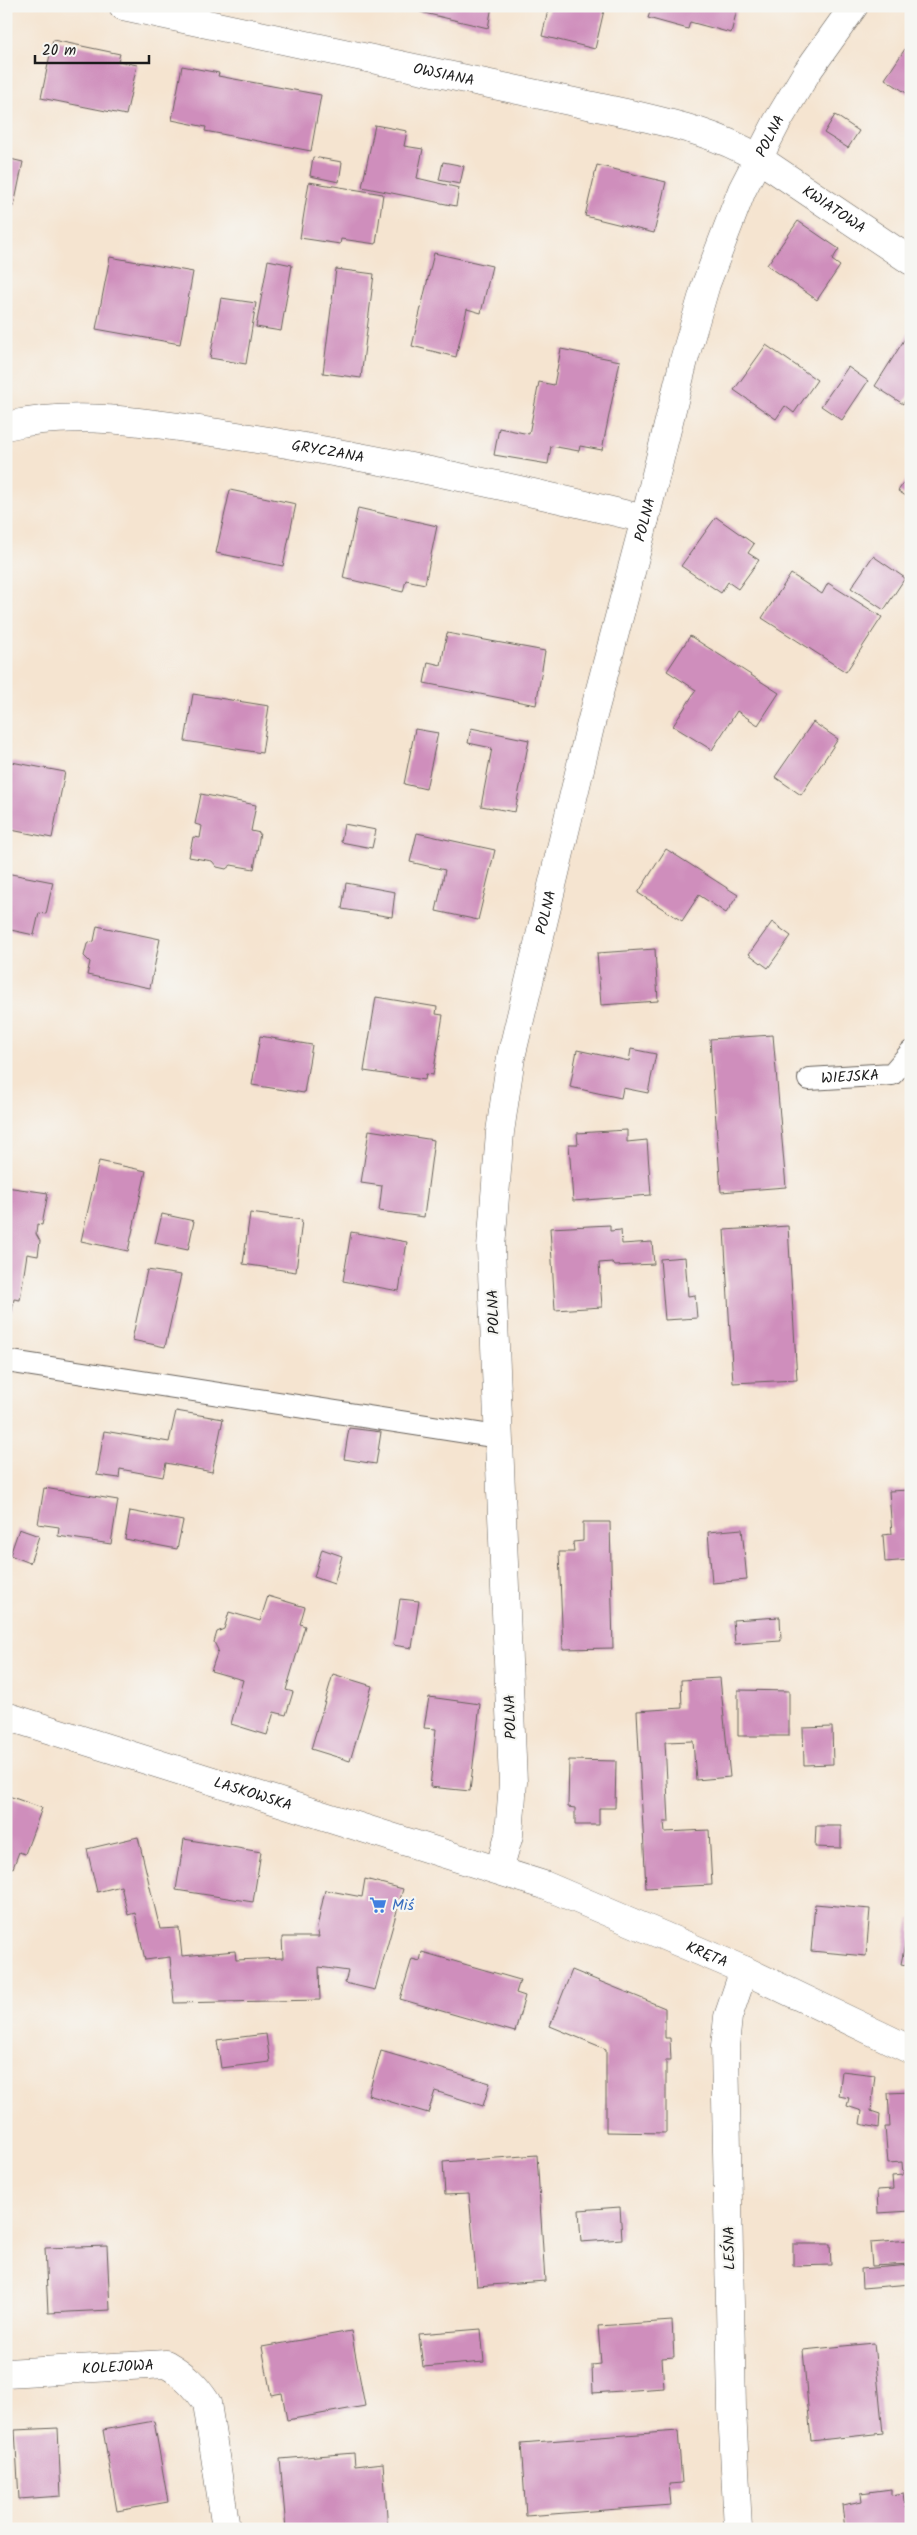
<svg xmlns="http://www.w3.org/2000/svg" width="917" height="2535" viewBox="0 0 917 2535" font-family="Kalam,sans-serif">
  <style>
    .building { fill: #cf8ebc }
    .lines { fill: none; stroke-linecap: round; stroke-linejoin: round }
    .service-casing { stroke: #68625b; stroke-width: 24 }
    .minor-casing { stroke: #68625b; stroke-width: 29 }
    .tertiary-casing { stroke: #68625b; stroke-width: 29 }
    .service { stroke: #fff; stroke-width: 22 }
    .minor { stroke: #fff; stroke-width: 28 }
    .tertiary { stroke: #fff; stroke-width: 28 }
    .labels { text-anchor: middle; stroke-width: 4.5; stroke-linejoin: round; paint-order: stroke }
    .street-label { font-size: 15px; fill: #1c1c1c; stroke: #f6f6f2 }
    .shop-label { font-size: 15px; fill: #366cbe; stroke: #f6f6f2; text-anchor: start }
  </style>
  <rect width="100%" height="100%" fill="#f6f6f2"/>
  <filter id="ink" filterUnits="userSpaceOnUse"><feTurbulence type="fractalNoise" baseFrequency=".02" numOctaves="2"/><feDisplacementMap in="SourceGraphic" scale="10" xChannelSelector="R" yChannelSelector="G"/><feConvolveMatrix kernelMatrix="1 2 1 2 8 2 1 2 1" color-interpolation-filters="sRGB"/></filter>
  <filter id="wash" filterUnits="userSpaceOnUse"><feTurbulence type="fractalNoise" baseFrequency=".0096" numOctaves="4" result="noise"/><feDisplacementMap in="SourceGraphic" scale="20" xChannelSelector="R" yChannelSelector="G"/><feGaussianBlur stdDeviation="1.12" result="paint"/><feColorMatrix in="noise" values="0 0 0 0 0 0 0 0 0 0 0 0 0 0 0 0 0 1.4 0 .05"/><feComposite in="paint" operator="in"/></filter>
  <g filter="url(#wash)">
    <rect width="100%" height="100%" fill="#f5e4d0"/>
    <g id="blocks">
      <path class="building" d="M421,6H492L488,28L420,12Z
        M549,6H605L595,49L542,36Z
        M652,6H738L731,33L690,22L688,29L648,18Z
        M53,40L120,54L118,61L137,65L126,115L41,98Z
        M911,40V96L885,79Z
        M182,66L219,73L218,76L321,95L311,151L205,131L206,127L172,120Z
        M835,115L859,131L848,148L824,133Z
        M375,125L407,131L404,146L423,149L417,178L459,188L456,206L362,187Z
        M313,157L342,162L339,182L310,176Z
        M6,158L23,162L14,206L6,204Z
        M443,162L464,166L460,184L439,180Z
        M597,165L666,182L654,233L585,216Z
        M309,182L383,194L376,244L341,239L340,244L300,238Z
        M798,221L839,249L832,260L840,266L817,300L767,265Z
        M434,253L492,266L481,313L467,309L456,357L412,346Z
        M110,257L193,272L180,344L96,329Z
        M268,260L292,265L281,331L256,327Z
        M336,269L374,274L361,378L323,373Z
        M221,298L256,303L246,364L210,358Z
        M911,329V391L903,404L875,386Z
        M766,345L817,380L794,413L785,406L776,419L734,390Z
        M561,349L620,361L602,450L580,446L579,451L551,446L548,464L494,455L499,428L529,434L539,382L554,385Z
        M848,367L868,381L842,420L821,406Z
        M911,472V499L898,491Z
        M230,490L296,504L283,566L216,553Z
        M358,508L437,526L425,584L406,580L403,592L343,578Z
        M716,517L754,544L748,553L759,560L738,589L728,582L721,593L681,566Z
        M873,556L905,578L884,610L851,588Z
        M791,574L822,594L828,583L882,617L846,672L762,618Z
        M447,633L545,651L536,705L424,683L428,662L441,665Z
        M690,636L779,693L758,725L737,711L712,750L673,726L696,690L667,671Z
        M193,694L269,706L262,753L185,741Z
        M813,722L838,739L801,795L775,777Z
        M471,728L529,740L515,812L481,806L492,748L468,743Z
        M415,729L438,733L426,789L404,784Z
        M6,761L65,772L52,838L6,829Z
        M201,794L256,805L251,831L260,833L254,869L231,865L226,869L217,867L212,861L189,857L193,837L200,838L202,826L195,824Z
        M344,824L376,830L372,848L341,842Z
        M417,833L495,850L478,920L436,911L445,870L410,862Z
        M666,849L738,895L726,913L699,895L682,921L638,893Z
        M6,873L53,882L46,914L39,913L34,935L6,929Z
        M346,883L395,892L392,917L342,909Z
        M772,922L791,936L768,968L749,954Z
        M97,926L160,939L150,988L87,975L90,962L84,956L87,944L94,941Z
        M655,949L658,1001L601,1005L597,953Z
        M376,997L437,1007L436,1014L443,1015L433,1075L426,1074L425,1080L364,1071Z
        M773,1035L786,1187L721,1192L710,1039Z
        M260,1036L312,1045L304,1093L252,1085Z
        M631,1049L656,1054L648,1093L623,1088L621,1098L570,1087L577,1050L629,1061Z
        M369,1130L434,1140L424,1217L379,1211L382,1186L361,1183Z
        M627,1130V1142L647,1140L651,1195L573,1201L569,1144H578L577,1133Z
        M99,1161L146,1171L128,1251L81,1241Z
        M6,1187L48,1193L42,1225L37,1224L36,1234L40,1241L38,1256L27,1254L20,1300L14,1299L12,1311H6Z
        M250,1213L302,1220L296,1272L243,1264Z
        M162,1214L194,1221L188,1250L155,1243Z
        M610,1225V1231L621,1230L622,1244L652,1242L654,1264L615,1266L612,1262L599,1263L602,1307L555,1310L550,1228Z
        M788,1226L797,1380L733,1383L724,1230Z
        M351,1232L407,1242L399,1291L343,1281Z
        M685,1257L688,1296L695,1295L697,1318L665,1320L660,1259Z
        M147,1270L181,1275L165,1347L132,1340Z
        M176,1411L223,1419L212,1472L166,1463L163,1477L120,1469L119,1478L97,1475L104,1431L169,1442Z
        M349,1428L381,1432L376,1464L344,1459Z
        M44,1488L118,1500L111,1544L58,1536L59,1527L38,1524Z
        M911,1490V1560L885,1562L883,1535L892,1534L889,1491Z
        M130,1511L183,1521L177,1549L125,1539Z
        M583,1522H610L613,1648L563,1649L559,1552H574L573,1542L583,1541Z
        M19,1529L39,1536L30,1563L10,1555Z
        M742,1529L747,1580L712,1583L708,1532Z
        M322,1549L342,1556L334,1584L314,1577Z
        M268,1596L305,1607L300,1624L305,1626L286,1690L293,1692L286,1715L274,1712L267,1735L231,1724L243,1680L211,1671L218,1650L214,1642L217,1632L224,1629L229,1612L260,1621Z
        M400,1599L419,1601L412,1648L393,1645Z
        M780,1617L781,1641L735,1644L733,1620Z
        M333,1674L372,1686L350,1761L311,1749Z
        M720,1678L730,1777L696,1780L693,1741L665,1742L669,1822H664L665,1832L709,1830L712,1885L646,1888L637,1711L682,1708L681,1680Z
        M738,1690L789,1691V1736H738Z
        M429,1697L480,1704L470,1791L430,1787L436,1729L424,1728Z
        M832,1727L833,1764L804,1765L803,1728Z
        M569,1760L616,1761L615,1808H599V1825H575V1808L568,1807Z
        M6,1795L42,1808L25,1854L19,1852L13,1868L6,1866Z
        M816,1826H841V1848L815,1847Z
        M138,1837L160,1929L179,1928L182,1956L235,1951L236,1960L283,1958L282,1937H319L317,1927L325,1890L362,1897L365,1879L403,1889L375,1990L345,1983L348,1971L319,1967L320,2000L174,2003L170,1957L145,1960L135,1913L128,1915L121,1886L97,1892L87,1849Z
        M184,1839L261,1852L253,1902L176,1890Z
        M815,1904L870,1909L866,1956L811,1951Z
        M910,1918H911V1966L901,1964Z
        M422,1952L520,1980L516,1993L525,1996L515,2032L400,1999L412,1959L420,1961Z
        M572,1970L665,2008V2038H670L671,2061H666V2133L606,2132V2049L550,2026Z
        M266,2034L270,2062L221,2068L217,2040Z
        M381,2051L490,2083L483,2106L435,2091L428,2113L368,2095Z
        M842,2071L875,2075L871,2111L880,2114L879,2128L860,2124L862,2111L847,2106L849,2098L839,2096Z
        M911,2092V2211L878,2213L877,2190L893,2189L892,2176L903,2175L902,2162L888,2163L885,2127H890L888,2093Z
        M537,2155L545,2281L477,2286L469,2194L445,2195L443,2162Z
        M620,2207L622,2239L581,2242L579,2210Z
        M911,2240V2264L872,2266L870,2243Z
        M793,2244H830L831,2265L793,2266Z
        M107,2246L110,2310L48,2313L45,2248Z
        M911,2265V2284L862,2288L861,2269Z
        M672,2321L674,2357L662,2358L664,2388L593,2393L592,2365L601,2364L598,2326Z
        M481,2329L484,2362L423,2367L419,2334Z
        M351,2331L365,2406L287,2420L282,2393L271,2395L262,2347Z
        M874,2343L883,2433L811,2441L803,2350Z
        M154,2421L168,2502L117,2511L103,2430Z
        M58,2428L61,2496L19,2499L15,2430Z
        M678,2431L682,2483L669,2484L671,2505L526,2516L521,2443Z
        M354,2453L355,2466L383,2463L388,2529H286L280,2459Z
        M891,2489V2495L904,2493L909,2529H845L842,2505L862,2501L861,2493Z"/>
    </g>
  </g>
  <g filter="url(#ink)">
    <use href="#blocks" fill-opacity="0" stroke="#68625b" stroke-width="1"/>
    <g class="lines">
      <g class="service-casing">
        <g id="service">
          <path id="s1" d="M809,1079L892,1074L911,1052"/>
          <path d="M6,1361L498,1437"/>
        </g>
      </g>
      <g class="minor-casing">
        <g id="minor">
          <path id="s2" d="M123,6L635,115C678,125 720,135 758,158L911,261"/>
          <path id="s3" d="M6,426C79,409 159,424 231,435C370,456 508,486 645,519"/>
          <path id="s4" d="M6,2373L166,2364C185,2375 195,2385 207,2403L226,2529"/>
          <path d="M738,2529L732,2409L725,2047L728,2017L744,1970"/>
        </g>
      </g>
      <g class="tertiary-casing">
        <g id="tertiary">
          <path id="s5" d="M6,1716L544,1885L744,1970L911,2050"/>
          <path id="s6" d="M499,1870L509,1835L513,1782L491,1248L500,1132L511,1057L590,727L645,519L684,360L706,284L742,190L777,122L807,72L854,6"/>
        </g>
      </g>
      <use href="#service" class="service"/>
      <use href="#minor" class="minor"/>
      <use href="#tertiary" class="tertiary"/>
    </g>
  </g>
  <defs>
    <g id="supermarket-bare" transform="scale(1.35)"><path d="M-6-5.5h2.5l.6 2H6L4.5 2H-2.5L-4.4-4H-6ZM-1.5 3.2a1.3 1.3 0 1 0 .1 0ZM3 3.2a1.3 1.3 0 1 0 .1 0Z" fill="#3f7fe0" stroke="#f6f6f2" stroke-width="2.5" paint-order="stroke"/></g>
  </defs>
  <g fill-rule="evenodd">
    <use href="#supermarket-bare" x="378" y="1905"/>
  </g>
  <g class="labels">
    <g class="street-label">
      <text dy="5" stroke="none"><textPath href="#s2" startOffset="328">OWSIANA</textPath></text>
      <text dy="5" stroke="none"><textPath href="#s6" startOffset="1775">POLNA</textPath></text>
      <text dy="5" stroke="none"><textPath href="#s2" startOffset="746">KWIATOWA</textPath></text>
      <text dy="5" stroke="none"><textPath href="#s3" startOffset="325">GRYCZANA</textPath></text>
      <text dy="5" stroke="none"><textPath href="#s6" startOffset="1370">POLNA</textPath></text>
      <text dy="5" stroke="none"><textPath href="#s6" startOffset="965">POLNA</textPath></text>
      <text dy="5" stroke="none"><textPath href="#s1" startOffset="41">WIEJSKA</textPath></text>
      <text transform="translate(493 1312) rotate(-92)" y="5">POLNA</text>
      <text transform="translate(510 1717) rotate(-92)" y="5">POLNA</text>
      <text dy="5" stroke="none"><textPath href="#s5" startOffset="259">LASKOWSKA</textPath></text>
      <text dy="5" stroke="none"><textPath href="#s5" startOffset="741">KRĘTA</textPath></text>
      <text transform="translate(729 2248) rotate(-91)" y="5">LEŚNA</text>
      <text dy="5" stroke="none"><textPath href="#s4" startOffset="112">KOLEJOWA</textPath></text>
    </g>
    <g class="shop-label">
      <text x="392" y="1910">Miś</text>
    </g>
  </g>
  <rect width="917" height="2535" fill="none" stroke="#f6f6f2" stroke-width="25"/>
  <path d="M35 55v8h114v-8" fill="none" stroke="#1c1c1c" stroke-width="2.5"/>
  <text x="42" y="55" font-size="15" fill="#1c1c1c" stroke="#f6f6f2" stroke-width="4" paint-order="stroke">20 m</text>
</svg>
